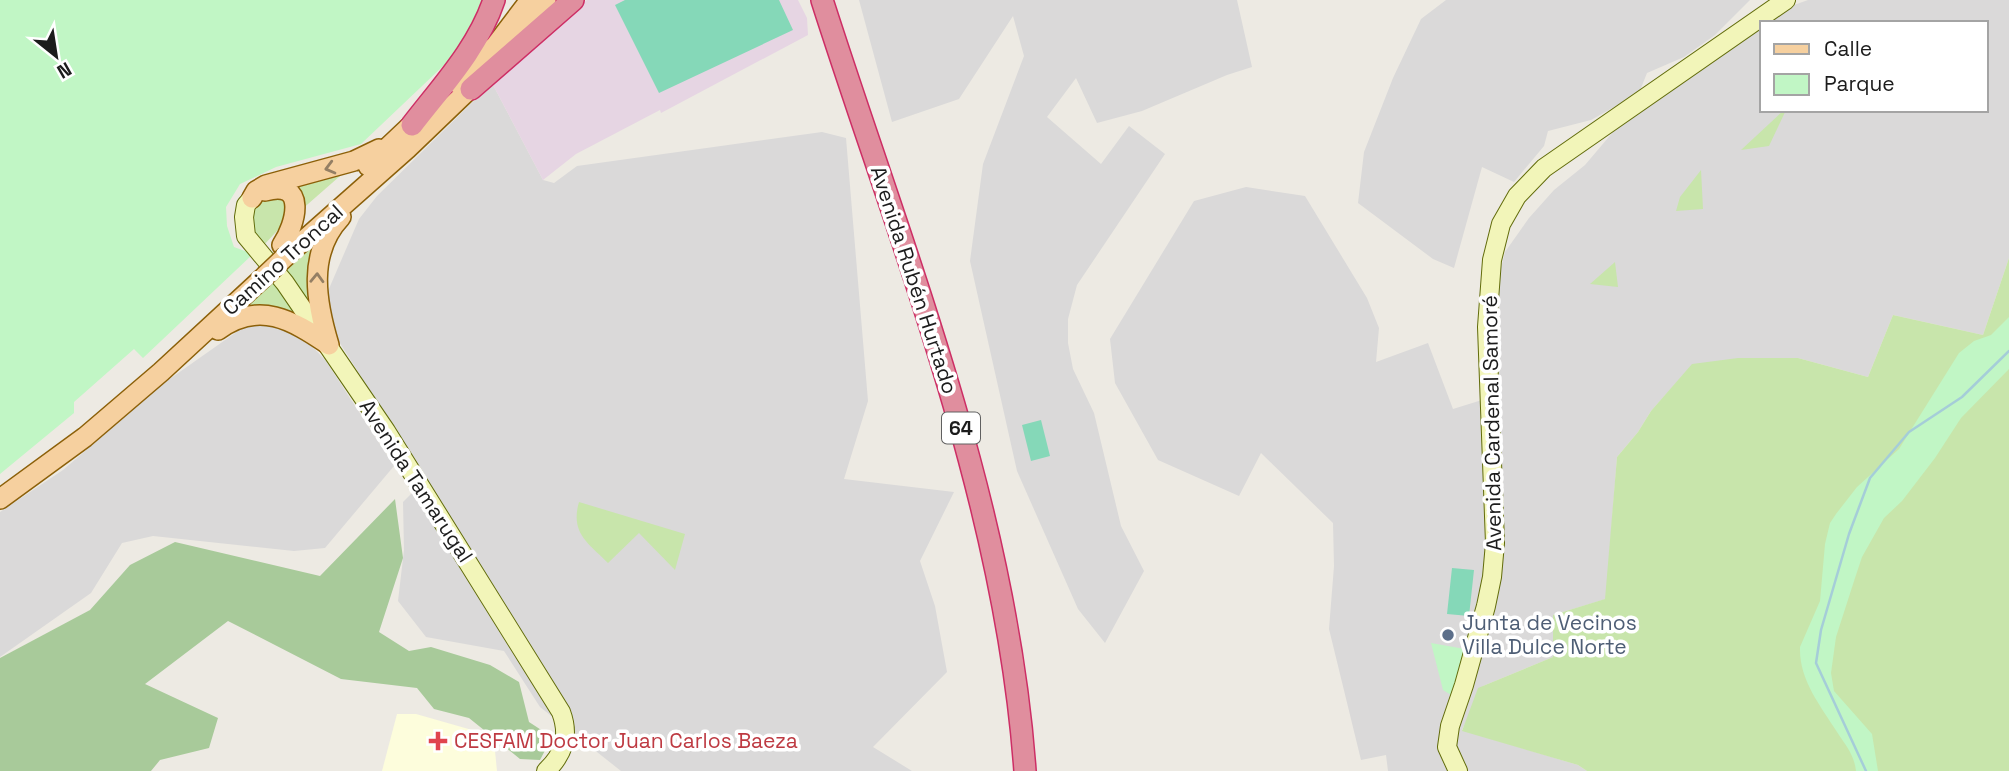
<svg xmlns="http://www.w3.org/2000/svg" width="2009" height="771" viewBox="0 0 2009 771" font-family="'Space Grotesk',sans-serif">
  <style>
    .residential { fill: #dad9d9 }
    .industrial { fill: #e6d5e3 }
    .education { fill: #fdfddc }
    .grass { fill: #c8e5ab }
    .forest { fill: #a8ca9a }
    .park { fill: #c1f6c5 }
    .pitch { fill: #85d8b8 }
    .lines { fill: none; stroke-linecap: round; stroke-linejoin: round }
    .stream { stroke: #a5cdd8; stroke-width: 2.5 }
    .secondary-casing { stroke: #626c0b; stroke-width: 20 }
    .primary-casing { stroke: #8c6009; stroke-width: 22 }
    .highway-casing { stroke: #cd2e65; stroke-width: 24 }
    .secondary { stroke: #f2f5b9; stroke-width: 18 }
    .primary { stroke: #f6d09f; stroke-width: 19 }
    .highway { stroke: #e08e9e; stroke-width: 21 }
    .primary-bridge-casing { stroke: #8c6009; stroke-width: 22; stroke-linecap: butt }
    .primary-bridge { stroke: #f6d09f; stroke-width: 19 }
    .oneway { stroke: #947f64 }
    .service-dot { fill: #5c6f8a; stroke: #fff; stroke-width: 2.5 }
    .health-dot { fill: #e0444e; stroke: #fff; stroke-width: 2.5 }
    .labels { text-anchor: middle; stroke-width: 7; stroke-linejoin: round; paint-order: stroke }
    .shield { fill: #fff; stroke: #606060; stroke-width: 2 }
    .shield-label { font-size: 19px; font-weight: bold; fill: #1c1c1c }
    .street-label { font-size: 21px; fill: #1c1c1c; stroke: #fff }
    .service-label { font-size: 21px; fill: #4e5e75; stroke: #fff; text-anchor: start }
    .health-label { font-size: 21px; fill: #be3a42; stroke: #fff; text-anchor: start }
  </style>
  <rect width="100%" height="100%" fill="#edeae3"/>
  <path class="residential" d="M859,0H1237L1252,67L1227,75L1142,111L1097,123L1076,78L1047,117L1101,164L1129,126L1165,154L1077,285L1068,319V343L1073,369L1094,413L1121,526L1144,571L1105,643L1078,609L1017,471L970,261L983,164L1024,56L1013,16L959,99L892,122Z
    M1446,0H1750L1715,35L1684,57L1647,73L1639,93L1591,120L1548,131L1544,146L1514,182L1482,167L1454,268L1433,259L1358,203L1364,152L1393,78L1421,19Z
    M1808,0H2009V258L1983,335L1893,315L1868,377L1798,358L1692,365L1651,411L1638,432L1617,457L1606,599L1553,615V657L1483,686L1462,730L1578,765L1587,771H1388L1386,755L1361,760L1329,629L1334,566L1333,523L1261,453L1239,496L1158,460L1115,383L1110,339L1194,201L1246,187L1305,196L1367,298L1379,328L1376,362L1428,343L1453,409L1498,395V280L1505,252L1529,218L1554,190L1585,165L1613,132L1762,28V110H1986V23H1769L1794,5Z
    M492,83L543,180L554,183L577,166L822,132L846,138L868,401L844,479L954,492L920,561L935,606L947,672L873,747L912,771H621L540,707L504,651L426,637L398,601L404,550L403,502L426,479L331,329L325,298L359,219L377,196Z
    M245,326H279L306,340L326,361L394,466L325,548L294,551L153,536L122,543L91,593L0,657V512L63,470L164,383Z"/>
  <path class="industrial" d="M587,0H798L807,18L808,35L661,113L660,110L576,154L543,180L492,83Z"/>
  <path class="education" d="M397,714H416L479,732L495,751L497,771H382Z"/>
  <path class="grass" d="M1784,110H1786L1769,146L1741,150Z
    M348,169L300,211L284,186Z
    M1701,170L1703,209L1676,211L1680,197Z
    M285,197L290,217L263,246C248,228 247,218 262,199Z
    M331,225L315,316L282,270Z
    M2009,258V771H1587L1578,765L1462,731L1478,688L1553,657V615L1605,599L1617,457L1638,432L1651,411L1692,364L1738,358H1798L1868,377L1893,315L1983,335Z
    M1615,262L1618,287L1590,284Z
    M274,279L306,326L238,313Z
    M579,502L685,534L675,570L639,533L608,563C588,543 570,533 579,502Z"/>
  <path class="forest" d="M395,499L403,558L379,632L409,651L431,647L490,665L519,682L529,722L552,737L540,760L520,759L469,718L434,709L417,688L341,679L228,621L145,684L218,718L209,748L160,760L151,771H0V658L90,610L130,565L175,542L320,576Z"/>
  <path class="park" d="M0,0H486L461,49L361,144L276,167L240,184L226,207L227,226L234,247L253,254L143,358L134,349L74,402V413L0,474Z
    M2009,317V369L1961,418L1935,458L1902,501L1884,518L1862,557L1855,578L1836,637L1831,673L1834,691L1872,734L1878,771H1856C1854,754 1846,746 1837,732C1820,705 1799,680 1800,647L1820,601L1825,544L1830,523L1836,514L1857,487L1899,449L1959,353L1974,341L1991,335Z
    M1431,643L1465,649L1451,695L1443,690Z"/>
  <path class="pitch" d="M625,0H779L793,30L659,93L615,5Z
    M1041,420L1050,456L1031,461L1022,425Z
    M1452,568L1474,570L1469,616L1447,614Z"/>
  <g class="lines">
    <path class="stream" d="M1866,771L1816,663L1821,630L1849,534L1870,478L1909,432L1962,397L2009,351"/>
    <g class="secondary-casing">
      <path id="secondary" d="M252,198L246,205L244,217L246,236L285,283L386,431L561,712C570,736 564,754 546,771
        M1458,771L1447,747L1450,726L1464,685L1486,606L1492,577L1495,543L1487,327L1492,260L1501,224L1517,196L1544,168L1786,0"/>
    </g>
    <g class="primary-casing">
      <path id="primary" d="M514,44L546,0
        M457,83L496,45L530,0
        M368,166L422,115
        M265,191C308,179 296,224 282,245
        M252,198L256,191L266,185L354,161L379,149
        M286,256L407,149L481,78
        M218,330C259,300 292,320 329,345
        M329,345C316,302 307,253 341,217
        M0,499L85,437L161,372L265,276"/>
    </g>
    <g class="highway-casing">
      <path id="highway" d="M822,0C903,253 1006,504 1025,771
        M471,89L573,0
        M412,125C442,86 478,48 494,0"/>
    </g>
    <use href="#secondary" class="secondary"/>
    <use href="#primary" class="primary"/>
    <use href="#highway" class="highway"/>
    <g class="primary-bridge-casing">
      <path id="primary-bridge" d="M265,276L286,256"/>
    </g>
    <use href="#primary-bridge" class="primary-bridge"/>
  </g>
  <defs><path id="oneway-chevron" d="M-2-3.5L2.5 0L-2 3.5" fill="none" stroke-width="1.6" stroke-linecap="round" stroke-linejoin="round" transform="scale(1.75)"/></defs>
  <g class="oneway">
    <use href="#oneway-chevron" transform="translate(330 168) rotate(165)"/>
    <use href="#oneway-chevron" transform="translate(317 278) rotate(-88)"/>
  </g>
  <circle class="service-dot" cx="1448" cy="635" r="7"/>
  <path class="health-dot" d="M434.5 730.5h7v7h7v7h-7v7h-7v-7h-7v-7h7z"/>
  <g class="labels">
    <rect class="shield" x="942" y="412.5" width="38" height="31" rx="5"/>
    <g class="shield-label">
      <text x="961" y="435">64</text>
    </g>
    <g class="street-label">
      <text transform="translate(283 260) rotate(-42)" y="7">Camino Troncal</text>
      <text transform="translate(914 280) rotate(72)" y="7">Avenida Rubén Hurtado</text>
      <text transform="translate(1492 423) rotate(-91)" y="7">Avenida Cardenal Samoré</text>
      <text transform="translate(416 481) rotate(57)" y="7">Avenida Tamarugal</text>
    </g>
    <g class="service-label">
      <text x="1462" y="630">Junta de Vecinos<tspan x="1462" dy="24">Villa Dulce Norte</tspan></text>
    </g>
    <g class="health-label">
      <text x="454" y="748">CESFAM Doctor Juan Carlos Baeza</text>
    </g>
  </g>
  <rect x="1760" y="21" width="228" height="91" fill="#ffffff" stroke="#a4a4a4" stroke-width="2"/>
  <rect x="1774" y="44" width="35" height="10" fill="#f6d09f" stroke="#a4a4a4" stroke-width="2"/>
  <text x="1824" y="56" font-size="21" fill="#1c1c1c">Calle</text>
  <rect x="1774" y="74" width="35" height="21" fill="#c1f6c5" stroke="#a4a4a4" stroke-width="2"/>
  <text x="1824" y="91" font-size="21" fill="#1c1c1c">Parque</text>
  <g transform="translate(56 56) rotate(150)" stroke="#ffffff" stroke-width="5" paint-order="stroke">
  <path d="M0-5L12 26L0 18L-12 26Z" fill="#1c1c1c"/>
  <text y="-10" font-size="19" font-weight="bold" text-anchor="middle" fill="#1c1c1c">N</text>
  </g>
</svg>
